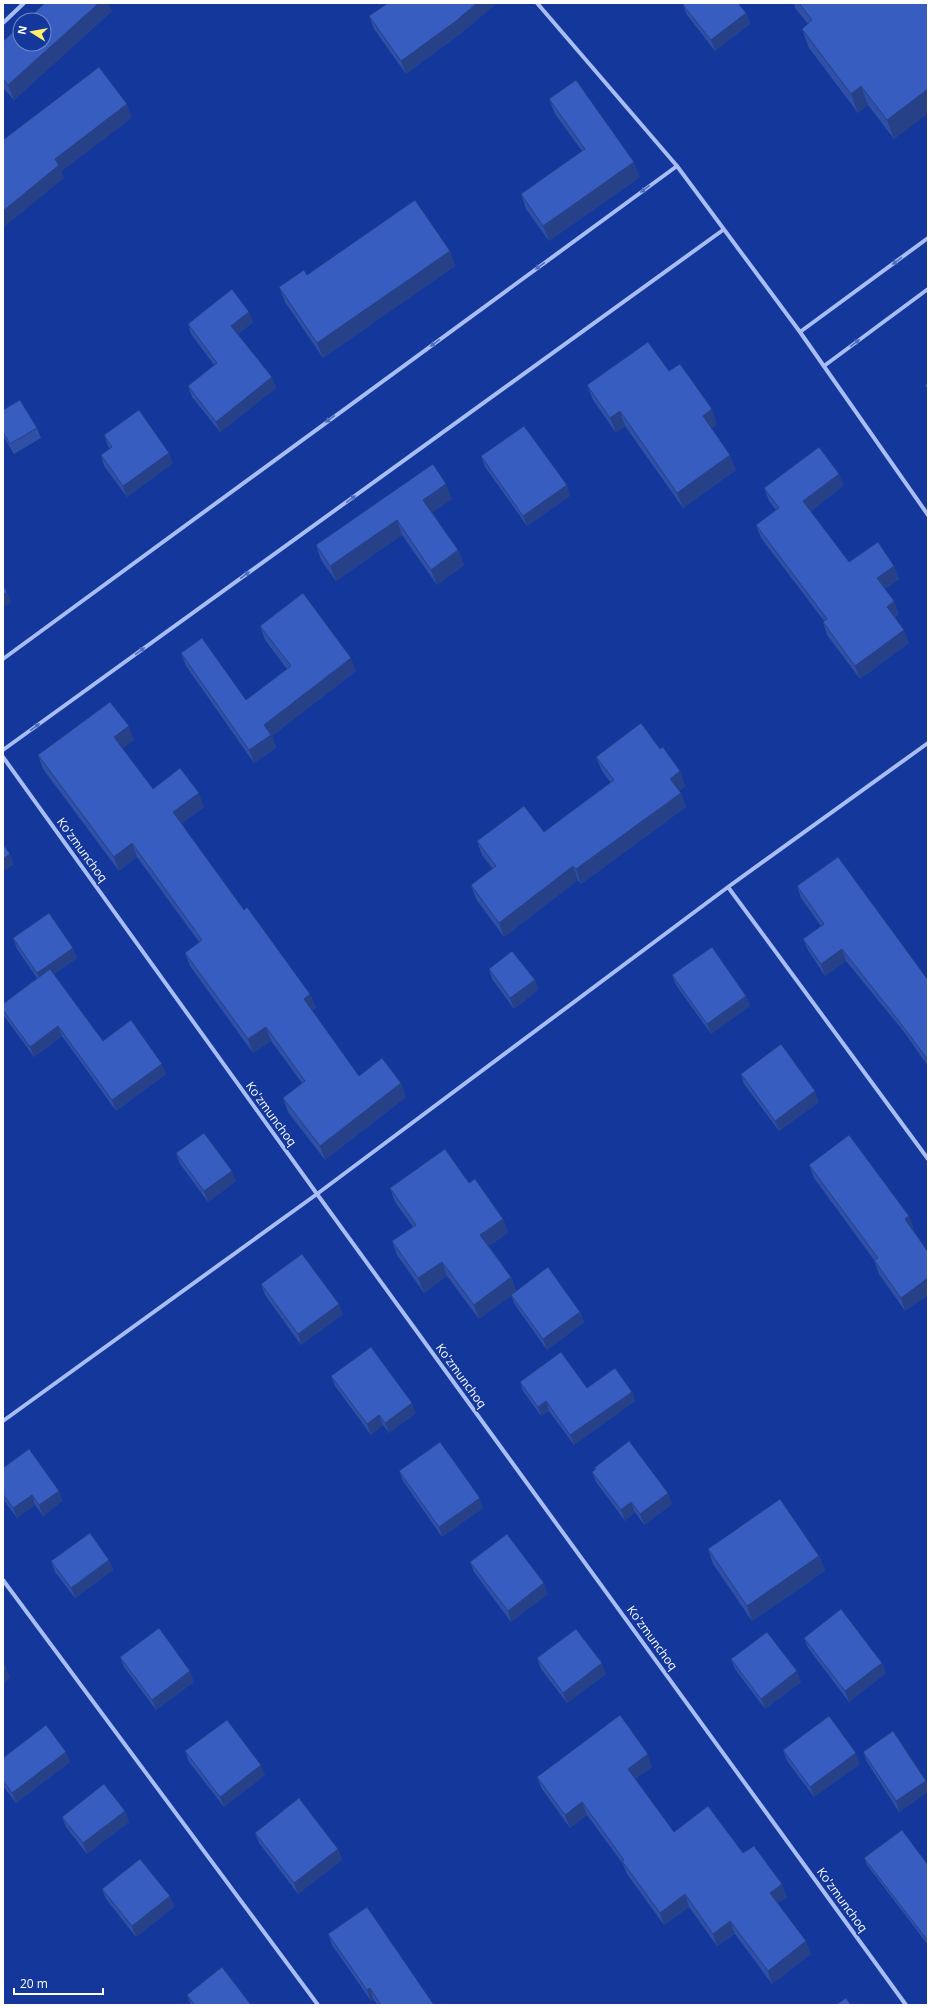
<svg xmlns="http://www.w3.org/2000/svg" width="931" height="2008" viewBox="0 0 931 2008" font-family="'Open Sans',sans-serif">
  <style>
    .lines { fill: none; stroke-linecap: round; stroke-linejoin: round }
    .street { stroke: #a8bdf4; stroke-width: 4 }
    .wall { fill: #2f50a6 }
    .shaded-wall { fill: #264187 }
    .building { fill: #375dc1; stroke: #264187 }
    .oneway { fill: #4f6dbf }
    .labels { text-anchor: middle; stroke-width: 3.5; stroke-linejoin: round; paint-order: stroke }
    .street-label { font-size: 12px; fill: #fff; stroke: #13379b }
  </style>
  <rect width="100%" height="100%" fill="#13379b"/>
  <g class="lines">
    <path class="street" d="M537,3L677,166L800,332L928,515
      M3,23L24,3
      M800,332L928,238
      M824,366L928,289
      M3,659L677,166
      M3,750L723,230
      M3,757L317,1194L906,2005
      M728,887L928,1159
      M3,1421L317,1194L728,887L928,743
      M3,1580L318,2005"/>
  </g>
  <path class="wall" d="M388,3H497L460,34L406,74L374,29L369,16Z
    M794,3H928V113L894,139L868,105L858,113L809,48L802,29L808,24L795,8Z
    M683,5L746,13L750,24L715,51L687,15Z
    M112,11L14,100L3,88V41Z
    M549,99L640,177L549,241L526,209L521,194L582,151L555,114Z
    M450,251L455,266L323,358L285,302L279,287L307,275Z
    M253,322L238,334L272,377L276,388L220,432L192,397L188,386L214,365L191,334L188,324Z
    M669,371L717,424L711,429L736,470L683,508L625,426L616,433L593,400L587,385Z
    M3,410L37,428L41,438L14,454L3,436Z
    M104,435L173,463L127,497L104,466L101,455L110,449L108,446Z
    M481,456L567,485L570,496L527,526L485,467Z
    M839,474L843,486L811,511L849,562L894,566L899,579L885,589L894,601L899,614L895,617L909,643L860,679L827,635L823,622L824,621L761,538L756,525L776,510L769,501L764,488Z
    M452,499L432,512L458,550L464,565L437,585L402,535L336,581L321,560L316,545Z
    M260,626L356,671L272,736L276,748L254,763L186,666L181,653L246,700L287,669L265,640Z
    M134,740L122,748L153,789L204,807L181,824L244,910L310,994L316,1008L312,1010L359,1076L401,1083L406,1097L325,1160L288,1112L283,1098L302,1083L271,1041L253,1053L190,966L185,953L199,942L137,857L119,871L43,769L38,755Z
    M660,749L680,771L685,786L679,791L681,793L686,807L581,884L578,880L504,937L476,899L471,885L493,869L482,855L477,841L544,832L611,783L602,771L596,757Z
    M797,886L928,980V1066L904,1032L846,961L825,976L808,950L803,939L821,926L801,898Z
    M13,938L77,958L54,974L103,1041L166,1074L116,1111L62,1036L34,1057L4,1016L3,1014V1004L37,978L17,949Z
    M489,969L535,980L538,990L514,1009L492,979Z
    M672,975L746,996L750,1006L711,1034L676,985Z
    M741,1074L819,1102L779,1131L744,1084Z
    M176,1153L236,1181L208,1202L180,1164Z
    M809,1165L909,1216L914,1230H913L928,1252V1295L905,1311L879,1274L874,1260L814,1178Z
    M469,1183L503,1219L508,1233L489,1246L511,1277L516,1291L580,1312L584,1322L547,1350L515,1305L511,1295L479,1319L447,1276L424,1293L397,1255L392,1241L413,1227L395,1202L390,1188Z
    M261,1284L343,1314L301,1345L265,1295Z
    M331,1376L416,1413L389,1433L383,1425L371,1435L335,1386Z
    M520,1382L632,1392L635,1401L574,1445L549,1411L541,1416L523,1391Z
    M3,1468L59,1491L62,1501L43,1516L35,1505L17,1518L3,1499Z
    M594,1468L668,1493L672,1504L644,1525L635,1512L625,1521L596,1482L592,1472L595,1470Z
    M399,1471L483,1508L442,1537L403,1481Z
    M708,1549L819,1556L825,1571L752,1621L713,1564Z
    M109,1560L113,1570L75,1598L55,1572L51,1561Z
    M470,1562L548,1594L511,1622L474,1572Z
    M804,1638L882,1663L886,1673L849,1702L808,1648Z
    M120,1657L194,1682L156,1710L124,1667Z
    M537,1658L606,1674L567,1703L541,1669Z
    M731,1659L801,1682L765,1709L735,1669Z
    M783,1750L860,1764L814,1797L787,1761Z
    M185,1751L265,1775L224,1807L189,1762Z
    M863,1752L926,1781L928,1787V1792L899,1812L867,1762Z
    M3,1758L70,1762L16,1803L3,1786Z
    M652,1767L635,1779L674,1832L743,1853L782,1884L787,1897L778,1903L811,1954L772,1984L735,1934L717,1946L689,1907L664,1925L627,1874L623,1864L587,1815L570,1828L542,1789L537,1777Z
    M125,1811L129,1822L87,1854L66,1827L62,1817Z
    M255,1833L338,1849L342,1860L298,1894L259,1843Z
    M864,1858L928,1865V1945L867,1865Z
    M102,1889L170,1896L174,1907L136,1937L106,1899Z
    M328,1934L434,2005H378L373,1999L371,2001L332,1945Z
    M187,1995L251,2005H191Z"/>
  <path class="shaded-wall" d="M99,3H109L112,11L14,100L8,85Z
    M477,3H497L460,34L406,74L401,61Z
    M746,13L750,24L715,51L711,40Z
    M861,86L868,105L858,113L851,94Z
    M928,89V113L894,139L887,120Z
    M127,104L132,118L62,171L64,178L3,228V211L55,159Z
    M634,162L640,177L549,241L543,226Z
    M450,251L455,266L323,358L317,343Z
    M249,312L253,322L235,336L231,326Z
    M272,377L276,388L220,432L216,422Z
    M712,409L717,424L708,431L703,416Z
    M620,411L625,426L616,433L610,418Z
    M169,453L173,463L127,497L123,486Z
    M730,455L736,470L683,508L677,493Z
    M839,474L843,486L808,514L803,501Z
    M446,484L452,499L429,515L423,500Z
    M567,485L570,496L527,526L523,516Z
    M397,520L402,535L336,581L330,566Z
    M458,550L464,565L437,585L431,570Z
    M894,566L899,579L882,591L877,578Z
    M7,592L11,602L3,608V595Z
    M894,601L899,614L892,619L887,607Z
    M904,630L909,643L860,679L855,666Z
    M351,658L356,671L272,736L276,748L254,763L249,750L264,725Z
    M129,726L134,740L119,751L114,737Z
    M680,771L685,786L675,793L670,779Z
    M199,793L204,807L178,826L173,812Z
    M681,793L686,807L581,884L576,869Z
    M132,843L137,857L119,871L114,857Z
    M10,854L14,864L3,872V859Z
    M573,866L578,880L504,937L499,923Z
    M73,948L77,958L41,983L37,973Z
    M842,949L846,961L825,976L821,964Z
    M535,980L538,990L514,1009L510,998Z
    M310,994L316,1008L309,1013L304,999Z
    M746,996L750,1006L711,1034L707,1024Z
    M58,1026L62,1036L34,1057L30,1047Z
    M266,1027L271,1041L253,1053L248,1039Z
    M162,1064L166,1074L116,1111L112,1100Z
    M401,1083L406,1097L325,1160L320,1146Z
    M815,1091L819,1102L779,1131L775,1121Z
    M232,1171L236,1181L208,1202L204,1191Z
    M909,1216L914,1230L910,1233L905,1219Z
    M503,1219L508,1233L485,1249L480,1235Z
    M442,1262L447,1276L424,1293L418,1278Z
    M511,1277L517,1292L479,1319L474,1305Z
    M928,1278V1295L905,1311L901,1298Z
    M339,1304L343,1314L301,1345L298,1334Z
    M580,1312L584,1322L547,1350L543,1339Z
    M632,1392L635,1401L574,1445L570,1435Z
    M546,1401L549,1411L541,1416L538,1407Z
    M412,1403L416,1413L389,1433L385,1423Z
    M379,1415L383,1425L371,1435L367,1424Z
    M59,1491L62,1501L43,1516L39,1505Z
    M668,1493L672,1504L644,1525L640,1514Z
    M32,1495L35,1505L17,1518L13,1508Z
    M480,1498L483,1508L442,1537L439,1527Z
    M631,1502L635,1512L625,1521L621,1510Z
    M819,1556L825,1571L752,1621L747,1606Z
    M109,1560L113,1570L75,1598L71,1588Z
    M544,1583L548,1594L511,1622L508,1611Z
    M602,1663L606,1674L567,1703L563,1693Z
    M882,1663L886,1673L849,1702L845,1691Z
    M6,1668L10,1678L3,1684V1670Z
    M190,1671L194,1682L156,1710L152,1700Z
    M797,1671L801,1682L765,1709L761,1699Z
    M66,1752L70,1762L16,1803L12,1793Z
    M856,1753L860,1764L814,1797L810,1787Z
    M648,1754L652,1767L632,1781L628,1769Z
    M261,1765L265,1775L224,1807L220,1797Z
    M926,1781L928,1787V1792L899,1812L896,1801Z
    M582,1802L587,1815L570,1828L565,1815Z
    M125,1811L129,1822L87,1854L83,1843Z
    M338,1849L342,1860L298,1894L294,1883Z
    M782,1884L787,1897L774,1906L770,1893Z
    M685,1894L689,1907L664,1925L660,1913Z
    M170,1896L174,1907L136,1937L132,1926Z
    M730,1921L735,1934L717,1946L713,1934Z
    M806,1941L811,1954L772,1984L768,1971Z
    M370,1988L373,1999L371,2001L367,1990Z"/>
  <path class="building" d="M45,3H99L8,85L3,79V41L20,26V44H44V20H26Z
    M388,3H477L456,21L401,61L369,16Z
    M685,3H738L746,13L711,40L683,5Z
    M799,3H928V89L887,120L861,86L851,94L802,29L812,20Z
    M99,67L127,104L55,159L59,165L3,211V140Z
    M576,80L634,162L543,226L521,194L585,149L549,99Z
    M415,200L450,251L317,343L279,287L304,270L307,275Z
    M232,289L249,312L231,326L272,377L216,422L188,386L217,363L188,324Z
    M648,342L669,371L680,364L712,409L703,416L730,455L677,493L620,411L610,418L587,385Z
    M928,383V390L925,385Z
    M20,400L37,428L10,444L3,432V410Z
    M139,410L169,453L123,486L101,455L112,447L104,435Z
    M524,426L567,485L523,516L481,456Z
    M819,447L839,474L803,501L849,562L878,542L894,566L877,578L894,601L887,607L904,630L855,666L823,622L827,619L756,525L779,508L764,488Z
    M433,464L446,484L423,500L458,550L431,570L397,520L330,566L316,545Z
    M3,586L7,592L3,595Z
    M303,593L351,658L264,725L271,735L249,750L181,653L202,638L246,700L291,666L260,626Z
    M110,702L129,726L114,737L153,789L180,768L199,793L173,812L244,910L247,907L310,994L304,999L359,1076L382,1058L401,1083L320,1146L283,1098L305,1081L266,1027L248,1039L185,953L202,940L132,843L114,857L38,755Z
    M641,723L660,749L663,747L680,771L670,779L681,793L576,869L573,866L499,923L471,885L496,866L477,841L524,806L544,832L614,780L596,757Z
    M3,844L10,854L3,859Z
    M838,857L928,980V1060L899,1021L842,949L821,964L803,939L824,924L797,886Z
    M49,913L73,948L37,973L13,938Z
    M712,947L746,996L707,1024L672,975Z
    M512,951L535,980L510,998L489,969Z
    M50,969L103,1041L131,1020L162,1064L112,1100L58,1026L30,1047L3,1010V1004Z
    M781,1044L815,1091L775,1121L741,1074Z
    M204,1133L232,1171L204,1191L176,1153Z
    M849,1135L909,1216L905,1219L928,1252V1278L901,1298L874,1260L878,1258L809,1165Z
    M445,1149L469,1183L475,1179L503,1219L480,1235L511,1277L474,1305L442,1262L418,1278L392,1241L416,1225L390,1188Z
    M302,1254L339,1304L298,1334L261,1284Z
    M548,1267L580,1312L543,1339L511,1295Z
    M371,1347L412,1403L385,1423L379,1415L367,1424L331,1376Z
    M561,1352L587,1388L615,1368L632,1392L570,1435L546,1401L538,1407L520,1382Z
    M629,1441L668,1493L640,1514L631,1502L621,1510L592,1472L596,1469L594,1468Z
    M440,1442L480,1498L439,1527L399,1471Z
    M29,1449L59,1491L39,1505L32,1495L13,1508L3,1494V1468Z
    M780,1499L819,1556L747,1606L708,1549Z
    M90,1533L109,1560L71,1588L51,1561Z
    M507,1534L544,1583L508,1611L470,1562Z
    M841,1609L882,1663L845,1691L804,1638Z
    M159,1628L190,1671L152,1700L120,1657Z
    M576,1629L602,1663L563,1693L537,1658Z
    M767,1632L797,1671L761,1699L731,1659Z
    M3,1663L6,1668L3,1670Z
    M620,1715L648,1754L628,1769L674,1832L708,1806L743,1853L754,1846L782,1884L770,1893L806,1941L768,1971L730,1921L713,1934L685,1894L660,1913L622,1861L624,1860L582,1802L565,1815L537,1777Z
    M829,1716L856,1753L810,1787L783,1750Z
    M227,1720L261,1765L220,1797L185,1751Z
    M46,1725L66,1752L12,1793L3,1781V1758Z
    M893,1731L926,1781L896,1801L863,1752Z
    M104,1784L125,1811L83,1843L62,1817Z
    M299,1798L338,1849L294,1883L255,1833Z
    M902,1830L928,1865V1941L864,1858Z
    M140,1859L170,1896L132,1926L102,1889Z
    M367,1907L434,2005H381L370,1988L367,1990L328,1934Z
    M222,1967L251,2005H195L187,1995Z
    M846,1998L851,2005H836Z"/>
  <defs><path id="oneway-solid" d="M-6-.8H1V-3.2L6.5 0L1 3.2V.8H-6Z"/></defs>
  <g class="oneway">
    <use href="#oneway-solid" transform="translate(645 189) rotate(144)"/>
    <use href="#oneway-solid" transform="translate(897 261) rotate(144)"/>
    <use href="#oneway-solid" transform="translate(540 266) rotate(144)"/>
    <use href="#oneway-solid" transform="translate(435 343) rotate(144)"/>
    <use href="#oneway-solid" transform="translate(855 343) rotate(-37)"/>
    <use href="#oneway-solid" transform="translate(330 419) rotate(144)"/>
    <use href="#oneway-solid" transform="translate(351 499) rotate(-36)"/>
    <use href="#oneway-solid" transform="translate(245 575) rotate(-36)"/>
    <use href="#oneway-solid" transform="translate(140 651) rotate(-36)"/>
    <use href="#oneway-solid" transform="translate(35 727) rotate(-36)"/>
  </g>
  <g class="labels">
    <g class="street-label">
      <text transform="translate(82 850) rotate(54)" y="4">Ko'zmunchoq</text>
      <text transform="translate(271 1114) rotate(54)" y="4">Ko'zmunchoq</text>
      <text transform="translate(461 1376) rotate(54)" y="4">Ko'zmunchoq</text>
      <text transform="translate(652 1638) rotate(54)" y="4">Ko'zmunchoq</text>
      <text transform="translate(842 1900) rotate(54)" y="4">Ko'zmunchoq</text>
    </g>
  </g>
  <rect width="931" height="2008" fill="none" stroke="#ffffff" stroke-width="8"/>
  <g transform="translate(32 32) rotate(281)"><circle r="19" fill="#13379b" stroke="#7187c3"/>
  <path d="M0-3L7 15L0 10L-7 15Z" fill="#ffee6a"/>
  <text y="-6" font-size="11" font-weight="bold" text-anchor="middle" fill="#ffffff">N</text>
  </g>
  <path d="M14 1988v6h89v-6" fill="none" stroke="#ffffff" stroke-width="2"/>
  <text x="20" y="1988" font-size="12" fill="#ffffff" stroke="#13379b" stroke-width="3" paint-order="stroke">20 m</text>
</svg>
